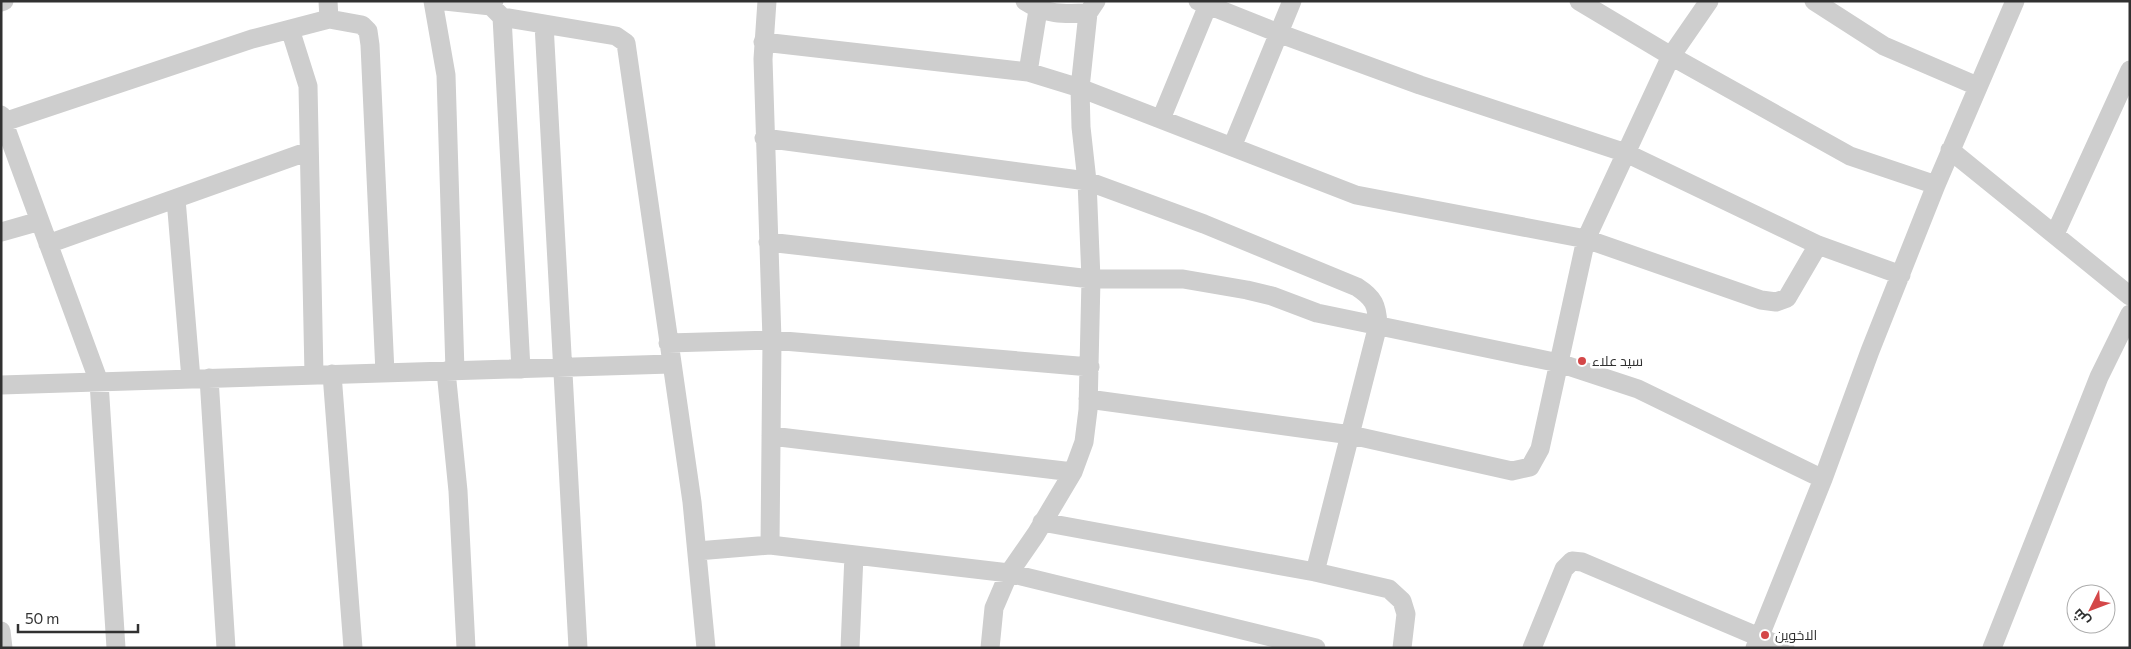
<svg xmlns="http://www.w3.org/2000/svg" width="2131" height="649" viewBox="0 0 2131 649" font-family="Commissioner,Cairo,sans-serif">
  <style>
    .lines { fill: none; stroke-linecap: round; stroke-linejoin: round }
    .minor { stroke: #cecece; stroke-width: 19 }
    .poi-dot { fill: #d44748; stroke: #fff; stroke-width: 2 }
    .labels { text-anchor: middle; stroke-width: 5; stroke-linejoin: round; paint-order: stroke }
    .poi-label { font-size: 14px; fill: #313131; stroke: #fff; text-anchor: start }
  </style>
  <rect width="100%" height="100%" fill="#fff"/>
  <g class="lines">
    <path class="minor" d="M328,1L329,19
      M433,1L446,75L455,371
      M445,1L491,6L494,1
      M767,1L763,59L772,340L770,545
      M1025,1C1046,15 1064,14 1088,13
      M1198,1L1278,33L1420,85L1626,153L1818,245L1901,275
      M1579,1L1671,56L1850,156L1936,185
      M1814,1L1884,46L1977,86
      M1,2L4,1
      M491,6L502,17L616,36L626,43L692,502L706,648
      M502,17L521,369
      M544,24L578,648
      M290,29L308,86L314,375
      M763,42L1028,72L1080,88L1356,195L1586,239L1761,300L1776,302L1787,298L1818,245
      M1028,72L1038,10
      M1,115L99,382L116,648
      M1161,119L1208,5
      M1,123L252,39L329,19L362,25L368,31L370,45L385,373
      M764,138L1087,181L1204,224L1357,287C1374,298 1377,305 1378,325L1315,572
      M1232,147L1292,1
      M1950,150L2130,296
      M176,199L191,379
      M1,232L40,221
      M2055,234L2130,70
      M768,242L1091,279H1183L1247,290L1272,296L1317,313L1559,363L1638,389L1823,479
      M48,244L309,151
      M668,343L772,340L1090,367
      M446,371L458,491L466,648
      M332,374L353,648
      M209,378L226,648
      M1,385L671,364
      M1088,399L1351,435L1512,471L1530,467L1540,449L1586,239L1671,56L1709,1
      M771,436L1073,472
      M1042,522L1315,572L1389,589L1402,601L1406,614L1402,648
      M697,551L770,545L1009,573L1316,648
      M1,631L3,648
      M850,648L854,555
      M990,648L994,608L1009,573L1036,534L1073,472L1084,442L1088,410L1091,279L1087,181L1081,127L1080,88L1088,13L1096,1
      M1532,648L1564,569L1572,561L1582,562L1785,648
      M1755,648L1823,479L1870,351L1936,185L2015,1
      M1992,648L2099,377L2130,314"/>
  </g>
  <g class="poi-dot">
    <circle cx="1582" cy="361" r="5"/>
    <circle cx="1765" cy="635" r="5"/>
  </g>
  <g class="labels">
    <g class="poi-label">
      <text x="1592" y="366">سيد علاء</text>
      <text x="1775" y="640">الاخوين</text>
    </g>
  </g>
  <rect width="2131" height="649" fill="none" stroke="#313131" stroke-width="5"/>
  <g transform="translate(2091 609) rotate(228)"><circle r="24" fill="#ffffff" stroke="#adadad"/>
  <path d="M0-4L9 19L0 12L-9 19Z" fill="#d44748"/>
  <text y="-8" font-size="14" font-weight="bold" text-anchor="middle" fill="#313131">ش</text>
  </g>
  <path d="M18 624v8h120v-8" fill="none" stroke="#313131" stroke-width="2.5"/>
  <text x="25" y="624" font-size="15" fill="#313131" stroke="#ffffff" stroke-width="4" paint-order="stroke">50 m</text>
</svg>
